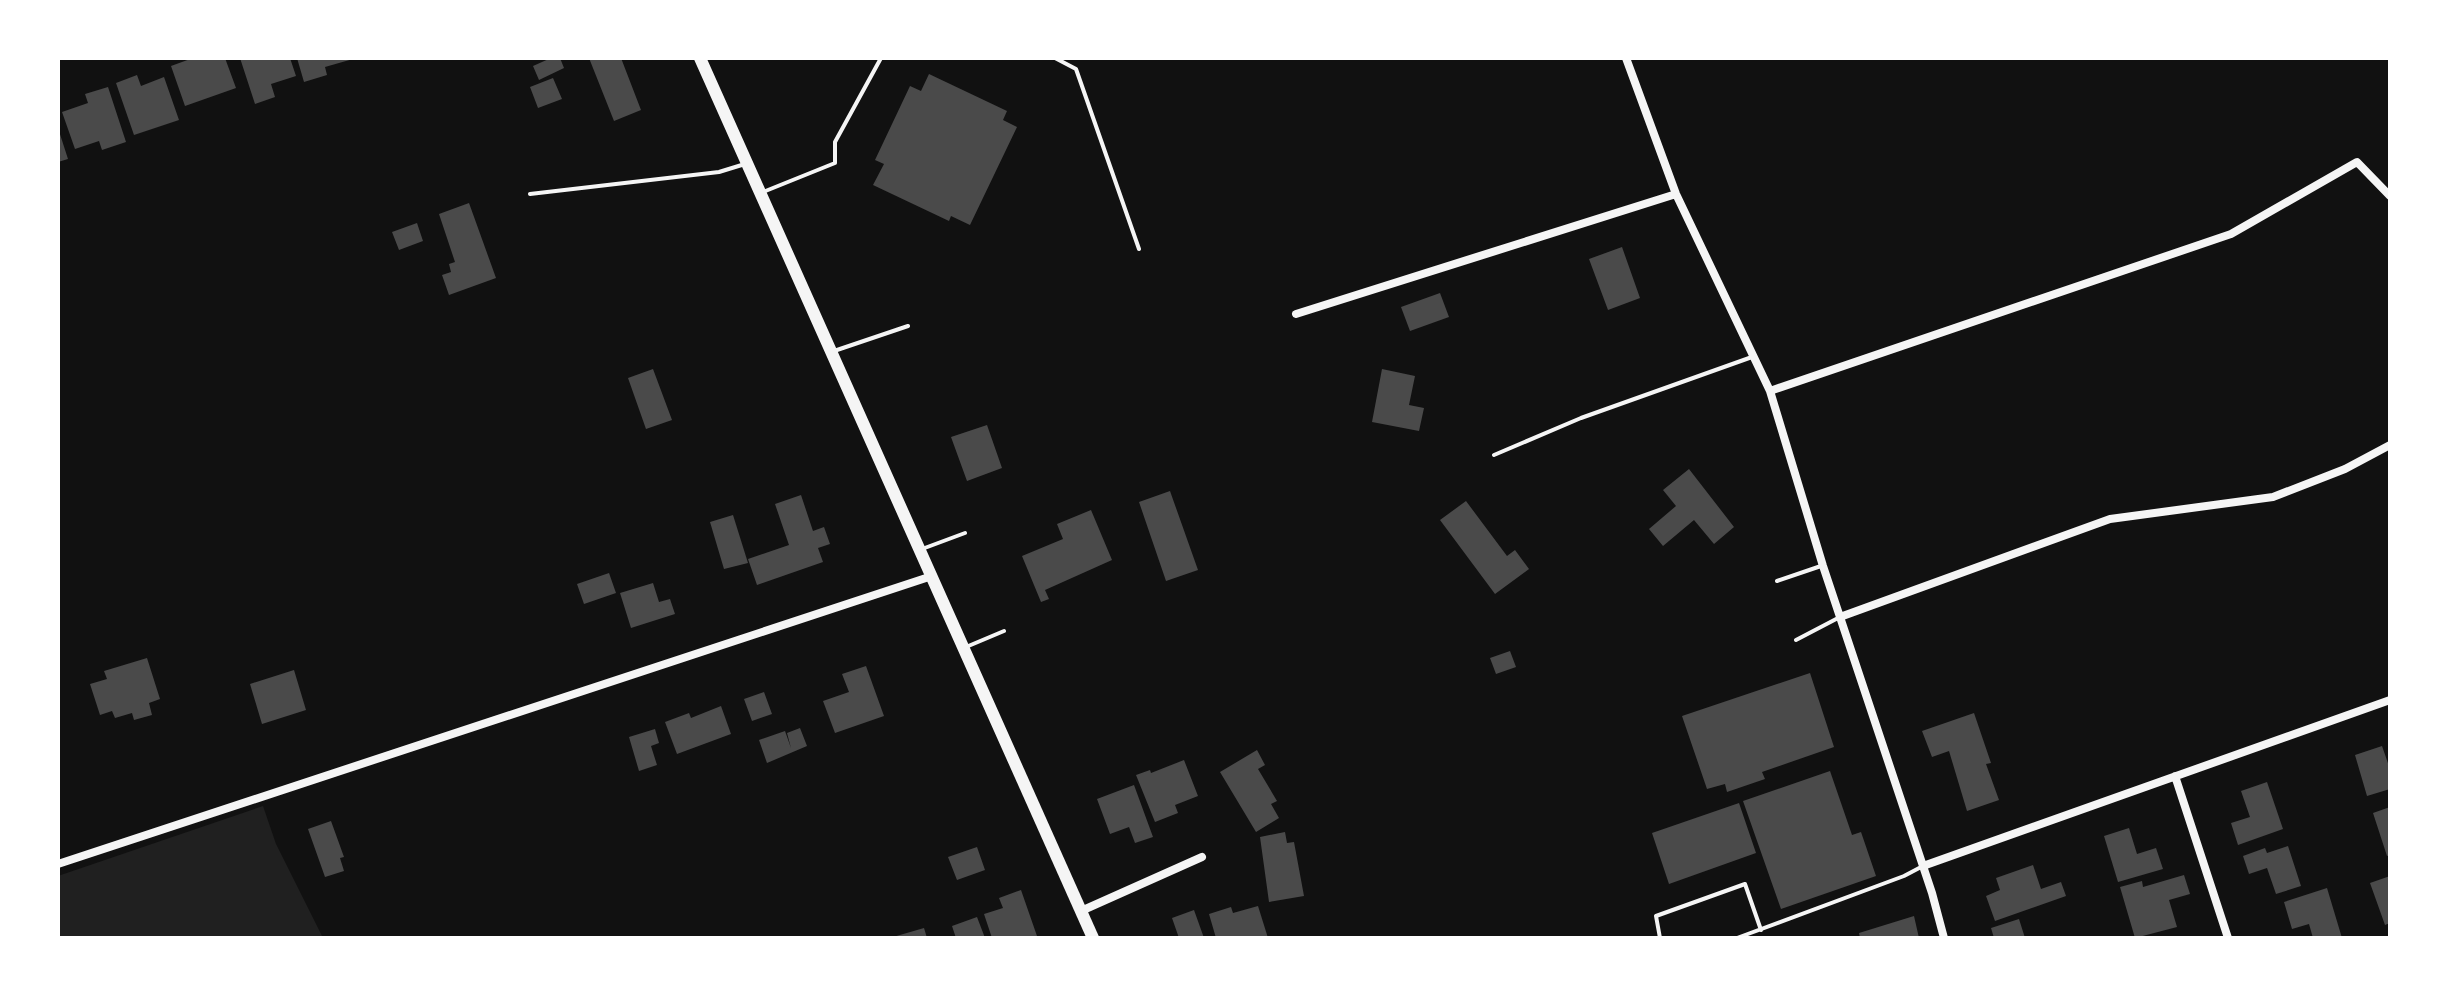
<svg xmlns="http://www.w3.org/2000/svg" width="2448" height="996" viewBox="0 0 2448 996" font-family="Poppins,sans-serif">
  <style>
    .green { fill: #202020 }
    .building { fill: #4a4a4a }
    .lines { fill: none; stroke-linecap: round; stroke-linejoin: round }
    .service { stroke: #f5f5f5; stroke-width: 4 }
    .minor { stroke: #f5f5f5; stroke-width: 8 }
    .secondary { stroke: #f5f5f5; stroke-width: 12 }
  </style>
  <rect width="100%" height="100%" fill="#111"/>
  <path class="green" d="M263,806L276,844L323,938H58V876Z"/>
  <path class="building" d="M193,58H225L236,88L185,106L171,66Z
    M240,58H290L296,76L271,84L275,97L255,104Z
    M297,58H353V59L325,67L327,75L304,82Z
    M551,58H560L564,68L539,80L533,66Z
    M589,58H621L641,110L614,121Z
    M929,74L1007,111L1003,120L1017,127L970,225L951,216L949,221L873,185L884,164L875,160L910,86L921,91Z
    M137,75L141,86L164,77L179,120L134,135L116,83Z
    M553,78L562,99L538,108L530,87Z
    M108,87L126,142L102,150L99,141L75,149L62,112L88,103L85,94Z
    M58,128L68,159L58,162Z
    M469,203L496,278L449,295L442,275L451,272L449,264L455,262L439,214Z
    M417,223L423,241L399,250L392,232Z
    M1622,247L1640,298L1608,310L1589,259Z
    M1440,293L1449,317L1410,331L1401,307Z
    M653,369L672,420L646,429L628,378Z
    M1382,369L1415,376L1409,405L1424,408L1419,431L1372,422Z
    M987,425L1002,468L967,481L951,437Z
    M1689,469L1734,527L1714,544L1694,520L1663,546L1649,529L1676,506L1663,490Z
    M1170,491L1198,570L1166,581L1139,502Z
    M801,495L813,531L824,527L830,544L818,548L823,562L757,585L748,559L789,545L775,504Z
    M1466,501L1507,556L1515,550L1529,569L1495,594L1440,520Z
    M1091,510L1112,560L1045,590L1049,599L1041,602L1022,556L1063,539L1057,524Z
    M733,515L748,563L724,569L710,522Z
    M609,573L616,593L584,604L577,584Z
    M653,583L659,602L670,599L675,614L631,628L620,593Z
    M1510,651L1516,667L1496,674L1490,658Z
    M147,658L160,699L149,703L152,715L134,720L132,713L115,718L112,711L100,715L90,684L107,679L104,671Z
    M866,666L884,716L835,733L823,701L849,692L842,674Z
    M294,670L306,710L262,724L250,684Z
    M1810,673L1834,747L1762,772L1765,779L1727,792L1725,784L1707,789L1682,716Z
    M764,692L772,714L752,721L744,699Z
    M721,706L731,734L677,754L665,722L689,713L691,718Z
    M1974,713L1991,763L1986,764L1999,800L1967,811L1949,751L1932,757L1922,731Z
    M800,728L807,746L767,763L759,740L785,731L791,748L787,733Z
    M655,729L659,743L651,746L657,765L639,771L629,737Z
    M2382,746L2390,769V789L2367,796L2355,755Z
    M1257,750L1265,765L1258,769L1277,801L1271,804L1279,818L1256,832L1220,772Z
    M1184,760L1198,796L1175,805L1178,813L1155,822L1136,775L1150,770L1151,773Z
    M1830,771L1852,835L1861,832L1876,876L1781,909L1743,801Z
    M2267,782L2283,829L2238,845L2231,823L2250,817L2241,791Z
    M1134,785L1153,837L1135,843L1129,827L1110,834L1097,799Z
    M1739,803L1756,853L1669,884L1652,833Z
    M2390,807V855L2387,856L2373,813Z
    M331,821L344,857L340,858L344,871L325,877L308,829Z
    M2129,828L2137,854L2156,848L2163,869L2118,882L2104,836Z
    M1285,832L1287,843L1294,842L1304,896L1269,902L1260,837Z
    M2288,846L2301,886L2276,894L2267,868L2249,874L2243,856L2265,848L2267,853Z
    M977,847L985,870L957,880L948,857Z
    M2033,865L2041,889L2061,882L2066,896L1995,921L1986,896L2000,890L1996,878Z
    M2184,875L2190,894L2169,900L2177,927L2135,938L2120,887L2142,881L2143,887Z
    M2390,876V923L2385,925L2370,883Z
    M2327,888L2342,938H2313L2309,924L2292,929L2284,902Z
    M1021,890L1037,936L992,938L984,914L1003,908L999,898Z
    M1258,906L1268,938H1216L1209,914L1231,907L1233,913Z
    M1194,910L1204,938H1179L1172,918Z
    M1914,916L1919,938H1860L1859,933Z
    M977,917L985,938H956L952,926Z
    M2019,919L2025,938H1994L1991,928Z
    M924,928L927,938H893V937Z"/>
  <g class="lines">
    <path class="service" d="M1055,58L1076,69L1139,249
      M763,192L835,163V142L881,58
      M530,194L719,172L745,164
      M834,351L908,326
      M1494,455L1581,418L1752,357
      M922,549L965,533
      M1777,581L1821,566
      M1796,640L1840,617
      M966,647L1004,631
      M1660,938L1656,916L1745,884L1761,930
      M1737,938L1904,876L1923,866"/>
    <path class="minor" d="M1626,58L1676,194L1770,391L1823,566L1932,893L1944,938
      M1296,314L1676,194
      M1770,391L2231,234L2357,162L2390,196
      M1840,617L2110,519L2273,497L2345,469L2390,445
      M2175,776L2228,938
      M58,864L932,576
      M1923,866L2390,700
      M1081,911L1202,857"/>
    <path class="secondary" d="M700,58L1093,938"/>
  </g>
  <rect width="2448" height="996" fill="none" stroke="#ffffff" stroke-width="120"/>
</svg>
